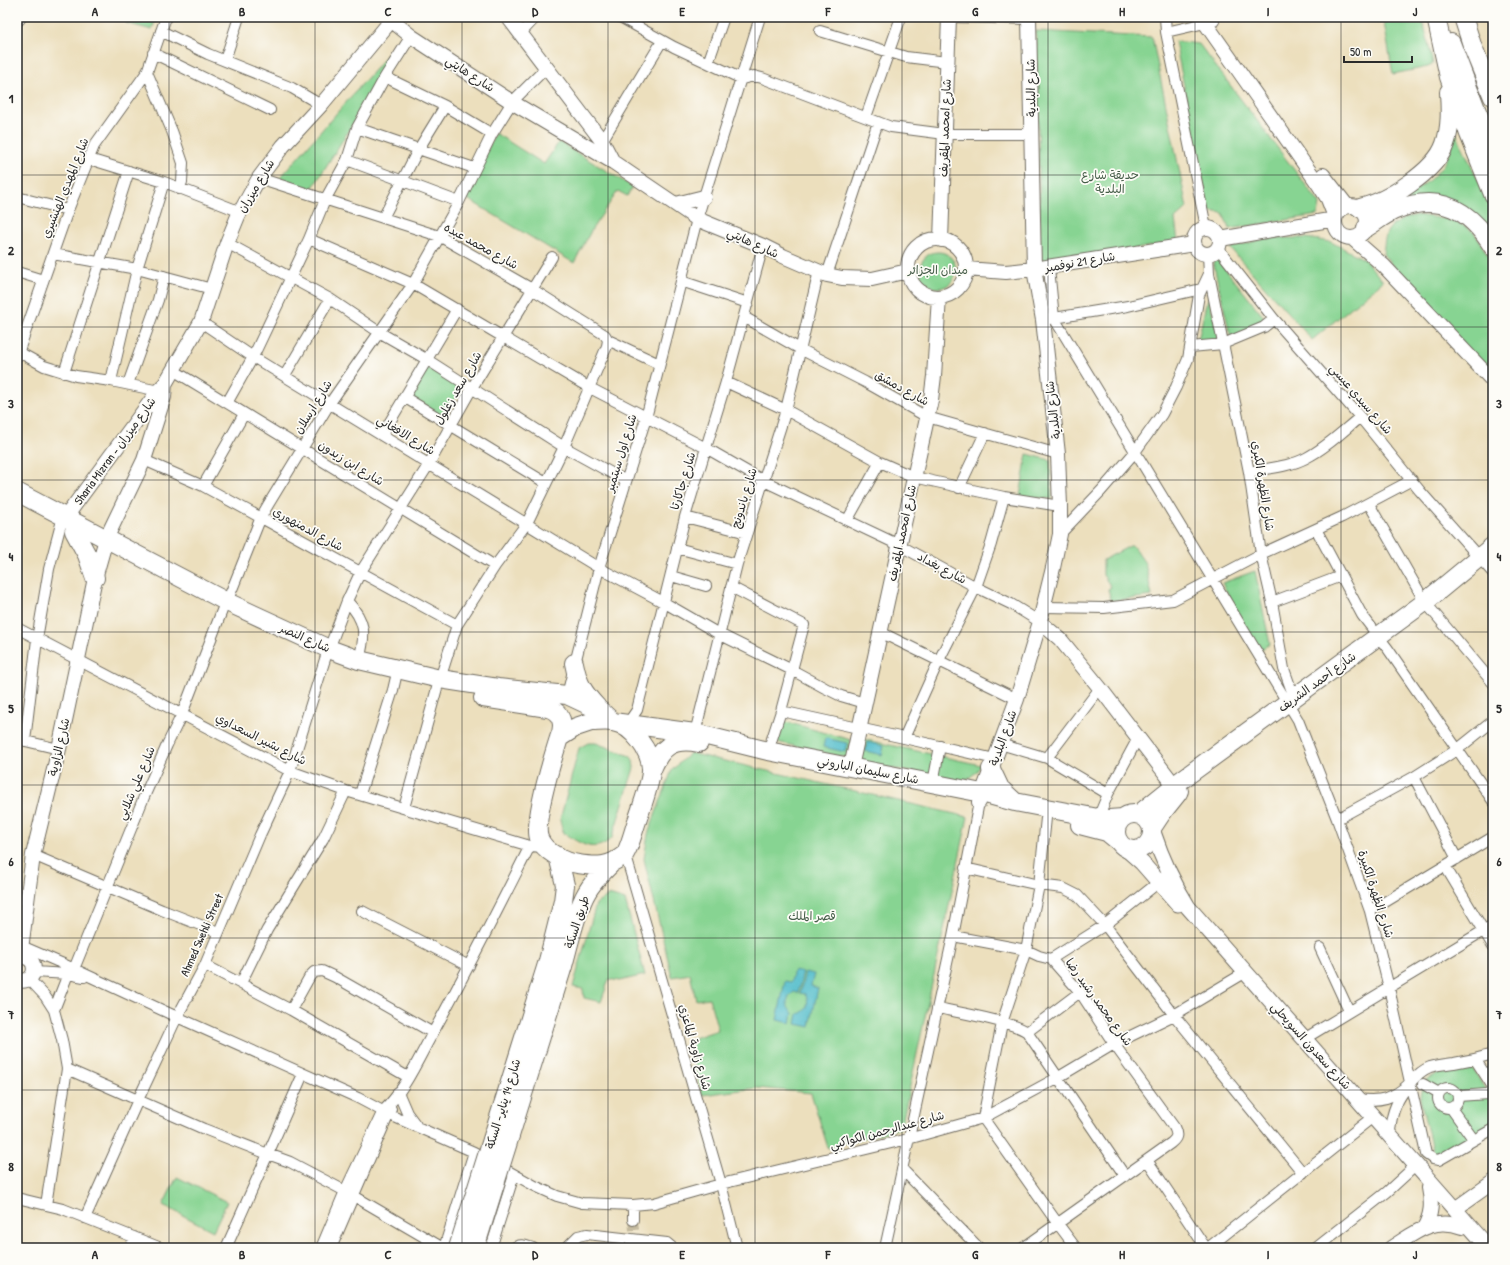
<svg xmlns="http://www.w3.org/2000/svg" width="1510" height="1265" viewBox="0 0 1510 1265" font-family="'Patrick Hand','Playpen Sans Arabic',sans-serif">
  <style>
    .green { fill: #87d492; stroke: #59805e }
    .water { fill: #50bcca; stroke: #3e747a }
    .lines { fill: none; stroke-linecap: round; stroke-linejoin: round }
    .street-tunnel { stroke: #c5bba0; stroke-width: 10; stroke-dasharray: 10 5; stroke-linecap: butt }
    .street-casing { stroke: #6f6a5e; stroke-width: 12 }
    .secondary-casing { stroke: #6f6a5e; stroke-width: 16 }
    .primary-casing { stroke: #6f6a5e; stroke-width: 17 }
    .highway-casing { stroke: #6f6a5e; stroke-width: 20 }
    .street { stroke: #fff; stroke-width: 10 }
    .secondary { stroke: #fff; stroke-width: 14 }
    .primary { stroke: #fff; stroke-width: 15 }
    .highway { stroke: #fff; stroke-width: 18 }
    .highway-bridge-casing { stroke: #6f6a5e; stroke-width: 20; stroke-linecap: butt }
    .highway-bridge { stroke: #fff; stroke-width: 18 }
    .grid { fill: none; stroke: #2b2b2b; stroke-width: 1; stroke-opacity: 0.55 }
    .labels { text-anchor: middle; stroke-width: 3.5; stroke-linejoin: round; paint-order: stroke }
    .street-label { font-size: 12px; fill: #2b2b2b; stroke: #fdfcf7 }
    .park-label { font-size: 12px; fill: #475e4a; stroke: #fdfcf7 }
    .neatline { fill: none; stroke: #2b2b2b; stroke-width: 1.5 }
    .grid-label { font-size: 13px; text-anchor: middle; font-weight: bold; fill: #2b2b2b }
  </style>
  <rect width="100%" height="100%" fill="#fdfcf7"/>
  <filter id="ink" filterUnits="userSpaceOnUse"><feTurbulence type="fractalNoise" baseFrequency=".025" numOctaves="2"/><feDisplacementMap in="SourceGraphic" scale="8" xChannelSelector="R" yChannelSelector="G"/><feConvolveMatrix kernelMatrix="1 2 1 2 8 2 1 2 1" color-interpolation-filters="sRGB"/></filter>
  <filter id="wash" filterUnits="userSpaceOnUse"><feTurbulence type="fractalNoise" baseFrequency=".012" numOctaves="4" result="noise"/><feDisplacementMap in="SourceGraphic" scale="16" xChannelSelector="R" yChannelSelector="G"/><feGaussianBlur stdDeviation="0.9" result="paint"/><feColorMatrix in="noise" values="0 0 0 0 0 0 0 0 0 0 0 0 0 0 0 0 0 1.4 0 .05"/><feComposite in="paint" operator="in"/></filter>
  <g filter="url(#wash)">
    <rect width="100%" height="100%" fill="#ecdfbd"/>
    <path class="green" d="M128,17H156L152,30L126,23Z
      M1383,17H1422L1433,64L1428,67L1393,74Z
      M1036,31L1152,37L1187,208L1175,219L1178,242L1041,264Z
      M403,37L383,76L310,192L280,178Z
      M1175,41L1199,44L1320,204L1318,215L1229,229L1223,213L1209,211Z
      M1454,129L1493,211V235L1470,213L1387,207C1410,193 1436,182 1448,156C1452,148 1452,138 1454,129Z
      M495,133L544,164L559,142L633,187L627,196L618,191L592,229L574,263L466,198Z
      M1417,215L1454,220L1474,232L1493,264V374L1413,292L1383,254C1384,248 1384,241 1386,235C1390,222 1406,218 1417,215Z
      M1267,238H1306L1331,242L1364,259L1383,281L1312,340L1230,248Z
      M920 270a18 18 0 1 1 36 0a18 18 0 1 1-36 0Z
      M1218,260L1267,321L1231,338L1213,262Z
      M1209,298L1220,344L1197,345L1206,304Z
      M425,366L462,388L443,419L407,397Z
      M1027,454L1050,460L1052,499L1020,496Z
      M1132,545L1145,563L1152,596L1111,601L1108,589L1111,587L1103,575V560Z
      M1255,571L1270,644L1258,651L1222,583Z
      M783,721L851,740L847,758L777,742Z
      M862,739L981,765C976,773 971,778 961,781L858,762Z
      M588,743H596L630,756L633,760L634,768L612,838C593,855 581,843 563,833L560,820L579,748Z
      M690,753L968,817L901,1128L828,1148L811,1093L757,1088L702,1095L688,1040L718,1030L709,998L696,1000L690,974L672,977L644,859L648,834L672,770Z
      M609,895L625,900L645,975L619,981L609,979L601,1002L584,998L583,989L573,987L596,904Z
      M1473,1069L1493,1102V1124L1440,1154H1435L1432,1150L1420,1098C1421,1069 1451,1072 1473,1069Z
      M177,1177L227,1202L213,1231L163,1205Z"/>
    <path class="water" d="M825,738L847,743L845,752L823,747Z
      M867,742L884,746L882,755L865,751Z
      M794,970L803,972L798,993L794,992C786,998 784,1006 793,1013L791,1023L777,1020L785,981L791,982Z
      M805,972L814,974L811,986L818,988L810,1027L796,1024L798,1014C808,1011 810,1003 805,994L800,993Z"/>
  </g>
  <g filter="url(#ink)">
    <g class="lines">
      <path class="street-tunnel" d="M633,1220L634,1230"/>
      <g class="street-casing">
        <path id="street" d="M620,17L674,47L742,79L754,76L762,78L891,127L945,134H1032
          M948,17L1029,19
          M1165,17L1166,32L1206,227
          M161,31L208,54L292,88L321,105
          M820,31L906,57L947,62
          M1166,32L1214,21
          M521,33L536,17
          M153,53L270,110
          M225,60L239,17
          M708,63L724,17
          M147,72L172,131L183,163L182,182L179,189
          M385,77L445,106L492,134
          M866,117L901,17
          M357,128L474,168
          M602,141L662,41
          M89,159L164,182L241,212
          M347,160L459,202
          M259,178L439,236L532,289L605,335L608,340
          M17,197L68,210
          M383,218L418,150L445,106
          M309,239L413,284L590,388L706,448L762,480L899,545L976,587L1011,604L1040,622
          M227,243L330,299L379,332L426,359L564,447L626,481
          M1218,248L1274,319L1360,417L1420,491L1493,573
          M53,254L137,269L212,289
          M1208,254L1209,274L1249,472L1261,554L1272,602L1284,669L1295,700
          M1049,268L1054,318L1298,720L1337,819L1370,911L1389,988L1426,1154L1433,1159L1439,1160L1493,1129
          M17,272L43,280
          M827,275L878,122
          M681,281L748,303
          M744,317L800,349L865,382L927,417L1058,454
          M1048,319L1128,306L1201,289
          M201,322L253,357L599,568L665,603L719,634L792,670L825,688L841,696L865,703
          M608,340L659,364
          M1191,347L1223,344L1264,327L1274,319
          M17,351L44,366L76,376L111,381L164,392
          M17,356L68,210L94,146L147,72L166,17
          M173,370L495,566
          M64,373L129,171
          M285,375L330,299
          M111,381L137,269L164,182
          M726,382L786,410L880,462L914,477L1004,497L1060,506
          M128,384L158,300L164,276
          M404,397L546,483
          M227,403L253,357L309,239L325,200L347,160L357,128L385,77L411,36
          M382,435L457,309
          M144,460L203,486L457,625
          M1249,472C1268,468 1289,467 1306,458C1326,448 1343,431 1360,417
          M203,486L244,414
          M959,488L985,433
          M1369,504L1425,602L1493,683
          M685,517L747,533
          M848,519L880,462
          M1316,529L1362,615L1388,649L1493,801
          M1060,534L1101,491L1135,452L1162,414L1176,387L1188,359L1199,295L1209,274
          M677,548L737,564
          M671,576L706,586
          M731,587L804,625L781,711L768,751
          M347,601C366,621 366,634 359,660
          M227,602L261,517L268,505L330,403L413,284L459,202L492,134L512,102L547,67
          M1272,602L1341,576
          M1044,607L1104,608L1173,600L1261,554L1342,517L1412,480
          M17,628L290,771L346,791L530,846L544,847
          M880,632L1017,699
          M329,649L347,601L360,573L429,464L472,388L552,257
          M440,679L457,625L495,566L527,523L564,447L607,346L608,340
          M567,695L599,568L646,418L697,219L760,17
          M781,711L904,738L995,759
          M628,723L637,710L685,517L726,382L763,246
          M695,733L737,564L786,410L819,271
          M904,738L939,660L976,587L991,544L1004,497
          M17,739L59,749
          M25,741L37,639L49,569L61,524
          M1000,744L1047,758L1108,794
          M1047,758L1100,688
          M1414,777L1457,859
          M933,783L940,746
          M360,794L393,690L396,677
          M404,808L437,688
          M1046,818L1039,885L1026,950L1002,1023L983,1118L1058,1224L1076,1248
          M1098,818L1108,794L1138,738
          M1337,819L1414,777L1458,749L1493,721
          M625,853L721,1184L737,1248
          M33,855L162,910L218,932
          M1445,866L1493,946
          M965,868L1039,885L1063,888L1077,895L1105,925L1174,1015L1303,1173
          M362,911L469,966
          M1370,911L1493,837
          M953,936L1026,950L1039,956L1051,959L1080,992L1114,1044L1174,1127C1178,1135 1177,1138 1171,1143L1023,1248
          M17,944L61,963L177,1017L358,1098L390,1115L474,1152L535,1186L557,1196L582,1203L633,1205L654,1203L721,1184L908,1139L983,1118L1057,1078L1114,1044L1174,1015L1241,975
          M1320,948L1349,1011
          M1051,959L1105,925L1159,882
          M205,965L291,1010L408,1077
          M74,969L144,797L167,745L182,714L223,608
          M34,972L68,974L84,977
          M29,979L45,996L54,1010L62,1040L67,1069L46,1205
          M241,983L267,930L323,839L346,791
          M938,1008C956,1012 1015,1022 1027,1032L1125,1176
          M54,1010L68,974
          M291,1010L310,976L314,972L322,971L335,977L433,1033
          M1027,1032L1080,992
          M1304,1039L1493,925
          M1475,1059L1493,1087
          M67,1069L204,1129L268,1154L226,1248
          M303,1074L268,1154L290,1162L345,1191
          M1423,1084L1439,1093
          M1438 1098a10 10 0 1 1 20 0a10 10 0 1 1-20 0Z
          M398,1092L407,1113L416,1125
          M1458,1096L1488,1094
          M1358,1099C1381,1102 1393,1099 1411,1082C1416,1076 1422,1070 1430,1067C1437,1065 1446,1064 1454,1063C1467,1061 1480,1058 1493,1054
          M1451,1108L1471,1136
          M1390,1136C1390,1118 1394,1104 1405,1090
          M1147,1160L1206,1248
          M902,1169L979,1248
          M354,1196L443,1248
          M17,1198L63,1209L161,1248
          M633,1205V1220
          M85,1218L138,1100L177,1017L205,965L260,835L290,771L326,656
          M130,1248L134,1237
          M321,1248L345,1191L383,1111C406,1089 419,1057 435,1029C468,969 499,907 530,846
          M331,1248L391,1109
          M444,1248L474,1152
          M491,1248L514,1175
          M514,1248C520,1243 526,1246 533,1248
          M566,1248L578,1236L587,1234L667,1243L673,1248
          M885,1248L953,936L979,802
          M1208,1248L1369,1120
          M1316,1248L1387,1192L1412,1169"/>
      </g>
      <g class="secondary-casing">
        <path id="secondary" d="M508,17L602,141L613,162L697,219L763,246L783,256L827,275L842,278L872,279L908,271
          M1201,17L1319,185L1328,199L1335,217
          M17,19L19,17
          M391,20L411,36L515,104L613,162
          M1323,175L1347,206
          M676,204L704,197
          M1335 222a16 16 0 1 1 32 0a16 16 0 1 1-32 0Z
          M1194 241a13 13 0 1 1 26 0a13 13 0 1 1-26 0Z
          M1352,238L1384,266L1493,381
          M1220,239L1335,219
          M908 268a29 29 0 1 1 58 0a29 29 0 1 1-58 0Z
          M941,240L949,17
          M966,269L1006,272L1034,269L1194,244
          M65,518L159,390L165,384L201,322L227,243L238,216L259,178L283,146L321,105L394,17
          M1040,622L1060,639L1100,688L1175,786L1181,791
          M851,767L931,400L934,376L939,297
          M979,802L1017,699L1039,625L1053,568L1060,534V506L1058,454L1043,320L1034,269L1029,17
          M20,957L33,855L59,749L95,578L106,539L144,460L164,397L165,384
          M17,958C39,951 40,986 17,980
          M1455,1209L1493,1182
          M1424,1228C1432,1214 1432,1203 1429,1188
          M1391,1248C1415,1233 1433,1216 1462,1227"/>
      </g>
      <g class="primary-casing">
        <path id="primary" d="M1153,832C1162,859 1173,883 1188,907L1489,1248
          M1125,848L1142,863L1178,904"/>
      </g>
      <g class="highway-casing">
        <path id="highway" d="M1436,17L1449,77L1469,134L1493,194
          M1463,17L1473,48L1493,97
          M1451,43L1476,109L1493,149
          M1360,208C1387,202 1436,171 1445,144C1451,127 1450,109 1449,92
          M1366,228C1376,222 1386,213 1398,209C1441,193 1470,210 1493,247
          M17,492L227,602L329,649L359,660L440,679L498,688L567,695L601,711L613,722
          M74,531L87,555L95,578
          M574,663C578,684 583,692 597,707
          M483,698L548,708C562,712 565,725 559,738
          M591,722C598,722 606,721 613,722C632,725 652,752 651,771C651,782 641,809 637,821C634,829 629,850 624,855C609,867 597,867 578,864C565,862 544,852 539,838C533,822 553,757 559,738L576,727Z
          M613,722L695,733L768,751L982,793L1015,802L1098,818L1109,819L1123,818
          M991,769L1000,788L1014,801
          M651,772C660,748 672,737 699,743
          M1116 832a18 18 0 1 1 36 0a18 18 0 1 1-36 0Z
          M1139,814L1180,781L1425,602L1493,546
          M1080,825L1107,832L1118,841
          M1152,828L1162,813L1178,793
          M548,961L563,901L565,885L558,856
          M563,966C569,945 576,910 587,892C593,881 602,873 611,864"/>
      </g>
      <use href="#street" class="street"/>
      <use href="#secondary" class="secondary"/>
      <use href="#primary" class="primary"/>
      <use href="#highway" class="highway"/>
      <g class="highway-bridge-casing">
        <path id="highway-bridge" d="M458,1248L548,961
          M475,1248L563,966"/>
      </g>
      <use href="#highway-bridge" class="highway-bridge"/>
    </g>
  </g>
  <path class="grid" d="M169,17V1248M315,17V1248M462,17V1248M608,17V1248M755,17V1248M902,17V1248M1048,17V1248M1195,17V1248M1341,17V1248M17,175H1493M17,327H1493M17,480H1493M17,632H1493M17,785H1493M17,938H1493M17,1090H1493"/>
  <g class="labels">
    <g class="street-label">
      <text transform="translate(470 74) rotate(33)" y="4">شارع هايتي</text>
      <text transform="translate(1031 88) rotate(-91)" y="4">شارع البلدية</text>
      <text transform="translate(945 128) rotate(-88)" y="4">شارع امحمد المقريف</text>
      <text transform="translate(256 186) rotate(-59)" y="4">شارع ميزران</text>
      <text transform="translate(65 188) rotate(-68)" y="4">شارع المهدي الهنشيري</text>
      <text transform="translate(753 243) rotate(25)" y="4">شارع هايتي</text>
      <text transform="translate(481 246) rotate(29)" y="4">شارع محمد عبده</text>
      <text transform="translate(1080 262) rotate(-10)" y="4">شارع 21 نوفمبر</text>
      <text transform="translate(458 388) rotate(-60)" y="4">شارع سعد زغلول</text>
      <text transform="translate(902 388) rotate(29)" y="4">شارع دمشق</text>
      <text transform="translate(1361 399) rotate(49)" y="4">شارع سيدي عيسي</text>
      <text transform="translate(313 407) rotate(-58)" y="4">شارع ارسلان</text>
      <text transform="translate(1053 410) rotate(-97)" y="4">شارع البلدية</text>
      <text transform="translate(406 435) rotate(31)" y="4">شارع الافغاني</text>
      <text transform="translate(115 451) rotate(-54)" y="4">Sharia Mizran - شارع ميزران</text>
      <text transform="translate(621 453) rotate(-73)" y="4">شارع اول سبتمبر</text>
      <text transform="translate(351 463) rotate(32)" y="4">شارع ابن زيدون</text>
      <text transform="translate(683 481) rotate(-73)" y="4">شارع جاكارتا</text>
      <text transform="translate(1263 486) rotate(81)" y="4">شارع الظهرة الكبري</text>
      <text transform="translate(744 498) rotate(-73)" y="4">شارع باندونج</text>
      <text transform="translate(308 529) rotate(29)" y="4">شارع الدمنهوري</text>
      <text transform="translate(902 533) rotate(-78)" y="4">شارع امحمد المقريف</text>
      <text transform="translate(942 568) rotate(28)" y="4">شارع بغداد</text>
      <text transform="translate(305 638) rotate(24)" y="4">شارع النصر</text>
      <text transform="translate(1317 682) rotate(-36)" y="4">شارع أحمد الشريف</text>
      <text transform="translate(1003 738) rotate(-70)" y="4">شارع البلدية</text>
      <text transform="translate(261 739) rotate(27)" y="4">شارع بشير السعداوي</text>
      <text transform="translate(59 747) rotate(-77)" y="4">شارع الزاوية</text>
      <text transform="translate(868 770) rotate(11)" y="4">شارع سليمان الباروني</text>
      <text transform="translate(136 783) rotate(-67)" y="4">شارع علي شلابي</text>
      <text transform="translate(1376 894) rotate(72)" y="4">شارع الظهرة الكبيرة</text>
      <text transform="translate(577 922) rotate(-72)" y="4">طريق السكة</text>
      <text transform="translate(202 935) rotate(-66)" y="4">Ahmed Swehli Street</text>
      <text transform="translate(1099 1002) rotate(54)" y="4">شارع محمد رشيد رضا</text>
      <text transform="translate(1311 1046) rotate(48)" y="4">شارع سعدون السويحلي</text>
      <text transform="translate(695 1047) rotate(74)" y="4">شارع زاوية الماعزي</text>
      <text transform="translate(503 1104) rotate(-73)" y="4">شارع 14 يناير- السكة</text>
      <text transform="translate(887 1130) rotate(-15)" y="4">شارع عبدالرحمن الكواكبي</text>
    </g>
    <g class="park-label">
      <text x="1110" y="179">حديقة شارع<tspan x="1110" dy="14">البلدية</tspan></text>
      <text x="938" y="274">ميدان الجزائر</text>
      <text x="812" y="920">قصر الملك</text>
    </g>
  </g>
  <rect width="1510" height="1265" fill="none" stroke="#fdfcf7" stroke-width="44"/>
  <path d="M1344 56v6h68v-6" fill="none" stroke="#2b2b2b" stroke-width="2"/>
  <text x="1350" y="56" font-size="12" fill="#2b2b2b" stroke="#fdfcf7" stroke-width="3" paint-order="stroke">50 m</text>
  <rect x="22" y="22" width="1466" height="1221" class="neatline"/>
  <g class="grid-label">
    <text x="95" y="16">A</text>
    <text x="242" y="16">B</text>
    <text x="388" y="16">C</text>
    <text x="535" y="16">D</text>
    <text x="682" y="16">E</text>
    <text x="828" y="16">F</text>
    <text x="975" y="16">G</text>
    <text x="1122" y="16">H</text>
    <text x="1268" y="16">I</text>
    <text x="1415" y="16">J</text>
    <text x="11" y="103">1</text>
    <text x="1499" y="103">1</text>
    <text x="11" y="255">2</text>
    <text x="1499" y="255">2</text>
    <text x="11" y="408">3</text>
    <text x="1499" y="408">3</text>
    <text x="11" y="561">4</text>
    <text x="1499" y="561">4</text>
    <text x="11" y="713">5</text>
    <text x="1499" y="713">5</text>
    <text x="11" y="866">6</text>
    <text x="1499" y="866">6</text>
    <text x="11" y="1019">7</text>
    <text x="1499" y="1019">7</text>
    <text x="11" y="1171">8</text>
    <text x="1499" y="1171">8</text>
    <text x="95" y="1259">A</text>
    <text x="242" y="1259">B</text>
    <text x="388" y="1259">C</text>
    <text x="535" y="1259">D</text>
    <text x="682" y="1259">E</text>
    <text x="828" y="1259">F</text>
    <text x="975" y="1259">G</text>
    <text x="1122" y="1259">H</text>
    <text x="1268" y="1259">I</text>
    <text x="1415" y="1259">J</text>
  </g>
</svg>
